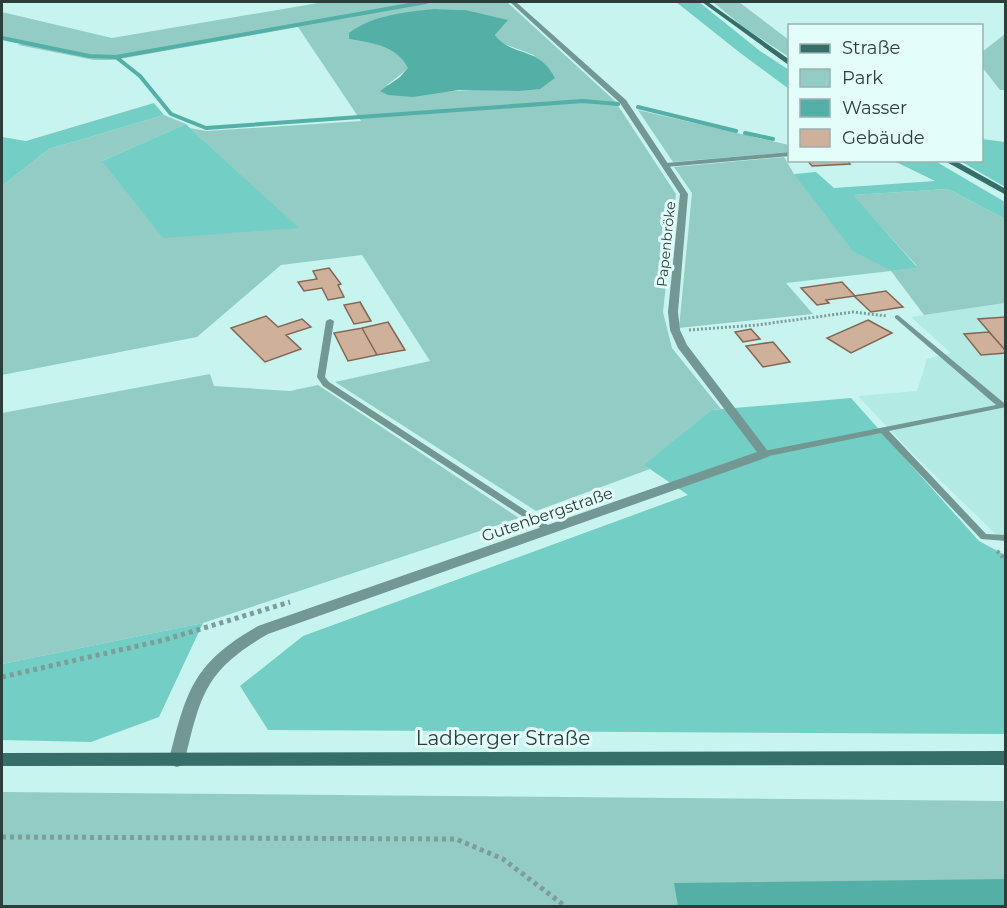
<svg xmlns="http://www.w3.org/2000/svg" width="1007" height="908" viewBox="0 0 1007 908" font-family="Montserrat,sans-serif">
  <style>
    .built { fill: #b3eae3 }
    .green { fill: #93ccc5; fill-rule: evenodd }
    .forest { fill: #73cec5 }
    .water { fill: #54afa7 }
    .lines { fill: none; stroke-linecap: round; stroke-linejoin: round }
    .stream { stroke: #54afa7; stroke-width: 4 }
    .building { fill: #cfb09b; stroke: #836754; stroke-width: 1.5 }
    .path-far2 { stroke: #7d9d99; stroke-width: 3; stroke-dasharray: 2 2; stroke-linecap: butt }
    .path-far1 { stroke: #7d9d99; stroke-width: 4; stroke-dasharray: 3 3; stroke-linecap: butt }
    .path { stroke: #7d9d99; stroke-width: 5; stroke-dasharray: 4 4; stroke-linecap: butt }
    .lane { fill: #739792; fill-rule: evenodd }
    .street { fill: #739792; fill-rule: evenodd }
    .secondary { fill: #366f69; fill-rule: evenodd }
    .labels { text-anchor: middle; stroke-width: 6; stroke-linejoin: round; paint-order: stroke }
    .far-street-label { font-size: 14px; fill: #2c3e3c; stroke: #e3fefa }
    .street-label { font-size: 16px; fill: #2c3e3c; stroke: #e3fefa }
    .near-street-label { font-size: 20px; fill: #2c3e3c; stroke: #e3fefa }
  </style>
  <rect width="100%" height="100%" fill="#c8f4ef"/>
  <path class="built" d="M1005,303V543L911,452L858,396L917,391L927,359L951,353L911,317Z"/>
  <path class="green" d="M324,2H507L615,101L676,194L663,312L672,348L721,409L711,410L645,465L650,469L536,511L335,382L430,361L362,255L281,265L197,337L2,375V186L49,149L164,115L186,124L102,161L298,228L190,128L206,131L361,121L298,27L114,60H94L18,45L25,41L2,39V12L112,38ZM434,9L466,10L507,20L495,35L501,43L534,55L518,91L489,89L438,92L387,85L409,68C397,46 372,43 349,39L383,17Z
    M713,2H739L789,40V57L742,26Z
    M1005,34L1006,90H1000L982,67V52Z
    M638,110L789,145V152L673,162Z
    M784,157L794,174L892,271L917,266L852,195L948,189L1005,219V303L924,315L891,271L786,283L813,314L679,328L692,193L674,167Z
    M210,374L214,386L290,391L318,385L519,518L203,623L2,664V413Z
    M2,792L1005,801V906H2Z"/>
  <path class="forest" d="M676,2H699L760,51L789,70V89L739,52Z
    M154,103L164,115L49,149L2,186V137L26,141Z
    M186,124L190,128L299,228L163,238L102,161Z
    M982,139L1005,142V187L960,161L982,160Z
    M894,161H935L1005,202V219L948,189L853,195L917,267L892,271L853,251L794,174L816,172L834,188L935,181Z
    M851,398L979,541L1005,555V734L268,730L240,686L303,636L688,495L644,465L711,410Z
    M203,623L159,717L91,742L2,740V664Z"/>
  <path class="water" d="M434,9L466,10L508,20L495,35C511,57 539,46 555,78L540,89L518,91L459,90L413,97L388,95L380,91L400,77L408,68C397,46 372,43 349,39V33C373,15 405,12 434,9Z
    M1005,879V906H678L674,883Z"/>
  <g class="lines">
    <path class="stream" d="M2,38L89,56L116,57L426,2
      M116,57L140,76L171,114L206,128L583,101L618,104
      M638,107L736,131
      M745,133L773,139"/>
  </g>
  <path class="building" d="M807,160H847L850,164L812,166Z
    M329,268L341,284L338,285L344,297L328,300L322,288L304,291L298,282L317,279L313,271Z
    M842,282L855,296L826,300L829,303L817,305L801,288Z
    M886,291L903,307L871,312L854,296Z
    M360,302L371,321L354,324L344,305Z
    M266,316L278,327L302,319L311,327L286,335L301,349L265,362L231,328Z
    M1006,317V350H1005L978,319Z
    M868,320L892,333L851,353L827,338Z
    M388,322L405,350L377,355L362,328Z
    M362,328L377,355L348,361L334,333Z
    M751,329L760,339L743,342L735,332Z
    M989,332L1006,351V353L981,355L964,334Z
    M773,342L790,362L763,367L746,346Z"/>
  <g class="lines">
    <path class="path-far2" d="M689,330L757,325L853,312L887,316"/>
    <path class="path-far1" d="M997,551L1006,560"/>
    <path class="path" d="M2,677L164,640L290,602
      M2,837L456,839L503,859L565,906"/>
    <path class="lane" d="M790,152V156L666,167L663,165L666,163Z
      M897,315L899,316L1004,403H1006V407L889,431L986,534L1006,535V541L981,539L881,433L764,457L760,454L764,451L996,405L895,318V316Z
      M330,319L334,321L325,377L329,382L554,529L555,531L554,533H548L323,386L317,377L326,321Z"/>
    <path class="street" d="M510,2H516L626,100L688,194L678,312L680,330L687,345L770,454L768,457L268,634C206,670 201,693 185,760L183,765L177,767L171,765L169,760C186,691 193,663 258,626L757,452L678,348L670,330L668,312L680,194L620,103Z"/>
    <path class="secondary" d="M702,2H708L790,60V66Z
      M943,160H954L1006,189V195Z
      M1006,751V765L2,766V753Z"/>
  </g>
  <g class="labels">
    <g class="far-street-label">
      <text transform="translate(666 244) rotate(-84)" y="5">Papenbröke</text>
    </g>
    <g class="street-label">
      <text transform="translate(547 514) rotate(-19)" y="6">Gutenbergstraße</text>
    </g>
    <g class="near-street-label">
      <text x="503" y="745">Ladberger Straße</text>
    </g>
  </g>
  <rect width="1007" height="908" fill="none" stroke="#2c3e3c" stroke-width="6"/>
  <rect x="788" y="24" width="195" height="138" fill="#e3fefa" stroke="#9ab1ae" stroke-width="1.5"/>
  <rect x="800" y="44" width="30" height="9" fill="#366f69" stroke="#9ab1ae" stroke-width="1.5"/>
  <text x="842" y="54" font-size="18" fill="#2c3e3c">Straße</text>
  <rect x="800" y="69" width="30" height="18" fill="#93ccc5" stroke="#9ab1ae" stroke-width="1.5"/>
  <text x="842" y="84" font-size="18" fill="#2c3e3c">Park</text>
  <rect x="800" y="99" width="30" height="18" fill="#54afa7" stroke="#9ab1ae" stroke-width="1.5"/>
  <text x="842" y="114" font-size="18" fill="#2c3e3c">Wasser</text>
  <rect x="800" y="129" width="30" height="18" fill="#cfb09b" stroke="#9ab1ae" stroke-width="1.5"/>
  <text x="842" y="144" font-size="18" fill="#2c3e3c">Gebäude</text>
</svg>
